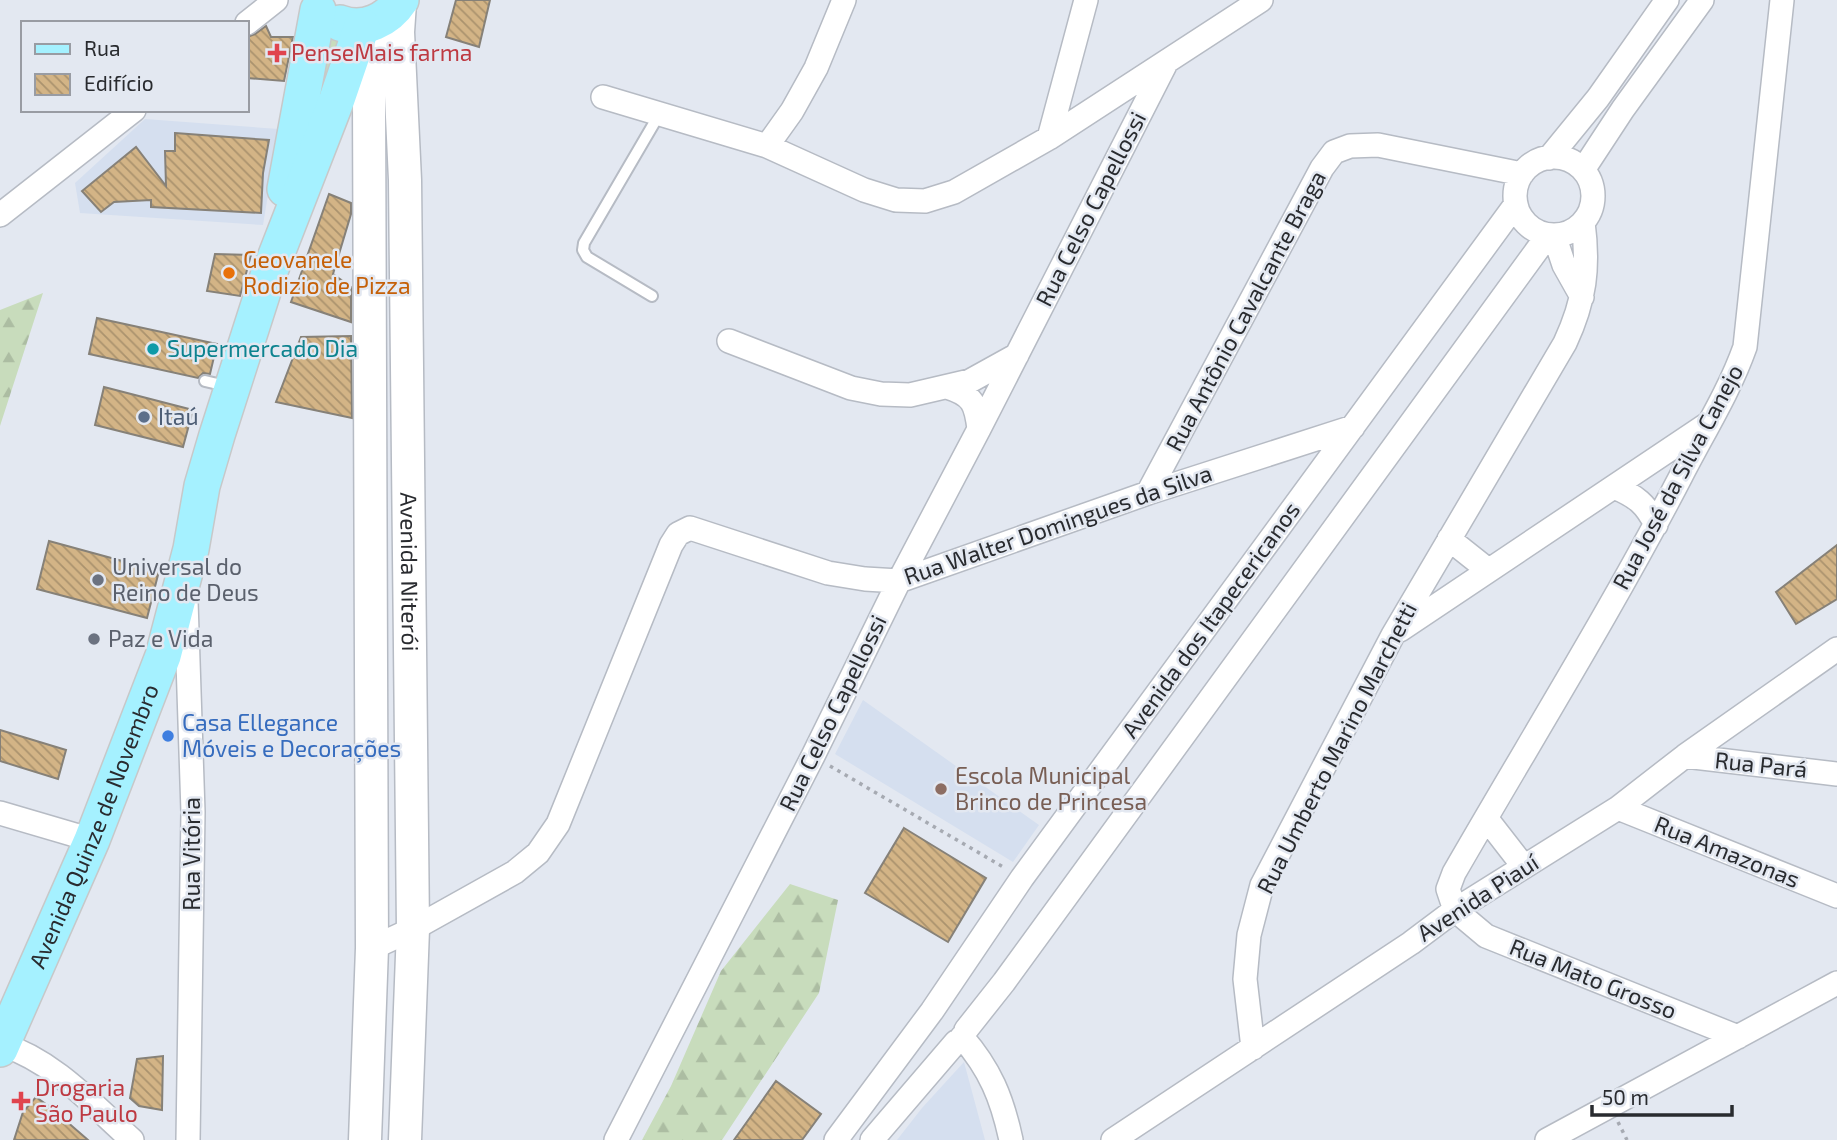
<svg xmlns="http://www.w3.org/2000/svg" width="1837" height="1140" viewBox="0 0 1837 1140" font-family="'Exo 2',sans-serif">
  <style>
    .built { fill: #d5dfef }
    .grass { fill: #c8dcbc }
    .forest { fill: url(#forest-firs) }
    .building { fill: url(#building-back-hatch); stroke: #868178; stroke-width: 2 }
    .lines { fill: none; stroke-linecap: round; stroke-linejoin: round }
    .service-casing { stroke: #b6bbc4; stroke-width: 14 }
    .minor-casing { stroke: #b6bbc4; stroke-width: 26 }
    .secondary-casing { stroke: #b6bbc4; stroke-width: 35 }
    .primary-casing { stroke: #c7c8c9; stroke-width: 38 }
    .path { stroke: #a6aab2; stroke-width: 3.5; stroke-dasharray: 3.5 5; stroke-linecap: butt }
    .service { stroke: #fff; stroke-width: 10 }
    .minor { stroke: #fff; stroke-width: 23 }
    .secondary { stroke: #fff; stroke-width: 32 }
    .primary { stroke: #a5f1ff; stroke-width: 35 }
    .health-dot { fill: #e0444e; stroke: #e3e8f1; stroke-width: 2.5 }
    .food-dot { fill: #e8710a; stroke: #e3e8f1; stroke-width: 2.5 }
    .culture-dot { fill: #0f9aa8; stroke: #e3e8f1; stroke-width: 2.5 }
    .service-dot { fill: #5c6f8a; stroke: #e3e8f1; stroke-width: 2.5 }
    .worship-dot { fill: #6b7280; stroke: #e3e8f1; stroke-width: 2.5 }
    .shop-dot { fill: #3f7fe0; stroke: #e3e8f1; stroke-width: 2.5 }
    .education-dot { fill: #8d6e63; stroke: #e3e8f1; stroke-width: 2.5 }
    .labels { text-anchor: middle; stroke-width: 5; stroke-linejoin: round; paint-order: stroke }
    .health-label { font-size: 23px; fill: #be3a42; stroke: #e3e8f1; text-anchor: start }
    .street-label { font-size: 23px; fill: #292b2f; stroke: #e3e8f1 }
    .food-label { font-size: 23px; fill: #c56008; stroke: #e3e8f1; text-anchor: start }
    .culture-label { font-size: 23px; fill: #0d838f; stroke: #e3e8f1; text-anchor: start }
    .service-label { font-size: 23px; fill: #4e5e75; stroke: #e3e8f1; text-anchor: start }
    .worship-label { font-size: 23px; fill: #5b616d; stroke: #e3e8f1; text-anchor: start }
    .shop-label { font-size: 23px; fill: #366cbe; stroke: #e3e8f1; text-anchor: start }
    .education-label { font-size: 23px; fill: #785e54; stroke: #e3e8f1; text-anchor: start }
  </style>
  <defs>
    <pattern id="forest-firs" width="22" height="20" patternUnits="userSpaceOnUse" patternTransform="scale(1.75)"><rect width="22" height="20" fill="#c8dcbc"/><path d="M5 1l3.5 6h-7zM16 11l3.5 6h-7z" fill="#acbda2"/></pattern>
    <pattern id="building-back-hatch" width="6" height="6" patternUnits="userSpaceOnUse" patternTransform="scale(1.75)"><rect width="6" height="6" fill="#d3b486"/><path d="M-1 5l2 2M0 0l6 6M5-1l2 2" fill="none" stroke="#ab936e"/></pattern>
  </defs>
  <rect width="100%" height="100%" fill="#e3e8f1"/>
  <path class="built" d="M145,119L279,129L263,225L80,213L75,183Z
    M863,700L1039,825L1013,862L835,754Z
    M964,1062L985,1140H897L922,1108Z"/>
  <path class="grass" d="M332,37L347,43L296,167Z"/>
  <path class="forest" d="M43,293L0,426V310Z
    M790,884L838,900L819,993L722,1140H642L671,1086L721,971Z"/>
  <path class="building" d="M456,0H490L479,47L446,37Z
    M266,26L271,37H293L284,81L247,78V37L255,34Z
    M175,133L269,140L263,173L261,213L151,207V200L114,202L101,212L82,191L136,147L166,186L165,151H175Z
    M329,194L351,203V214L333,274L351,287V322L291,302Z
    M215,254L251,255L240,296L207,291Z
    M97,318L217,344L210,374L203,373L198,378L89,354Z
    M351,336L352,418L276,402L301,337Z
    M104,387L193,410L183,447L95,425Z
    M49,541L159,571L147,618L37,589Z
    M1837,545V599L1796,624L1776,592Z
    M0,730L66,750L58,779L0,761Z
    M904,828L986,878L948,942L865,893Z
    M163,1056L162,1110L139,1106L130,1098L137,1059Z
    M776,1081L821,1114L802,1140H734Z
    M36,1097L50,1107L88,1140H14L23,1112Z"/>
  <g class="lines">
    <g class="service-casing">
      <path id="service" d="M652,296L587,257L583,250L584,243L660,113
        M205,381L226,386"/>
    </g>
    <g class="minor-casing">
      <path id="minor" d="M247,23L276,0
        M603,97L767,146L864,190L896,200L925,201L954,192L1049,138L1261,0
        M1049,138L1086,0
        M767,146L792,111L816,68L844,0
        M1515 196a39 39 0 1 1 78 0a39 39 0 1 1-78 0Z
        M1549,158L1598,98L1667,0
        M1583,170L1623,109L1702,0
        M0,215L134,110
        M1554,235L1564,265L1582,297
        M729,341L851,388L881,394L910,395L970,381L1017,355
        M947,387C973,395 976,404 979,429
        M1614,487C1636,496 1646,504 1656,525
        M1148,493L1322,168L1334,152L1350,146L1378,145L1522,174
        M1449,539L1488,570
        M186,601L193,812L188,1140
        M1400,630L1706,425
        M1685,756L1837,774
        M1618,808L1837,896
        M0,813L92,840
        M1486,818L1524,867
        M372,948L413,929L515,872L538,853L558,824L671,545L678,534L690,528L828,573L865,579L899,581L1148,493L1353,427
        M966,1030L1004,982L1548,235
        M962,1037C990,1069 1002,1098 1011,1140
        M1738,1037L1486,936L1455,910L1448,889L1454,873C1530,741 1611,611 1681,476C1703,433 1729,392 1745,347L1782,0
        M0,1044C53,1060 92,1104 132,1140
        M1253,1048L1245,979L1249,935L1262,885L1393,635L1565,343C1585,300 1589,268 1583,222
        M616,1140L813,756L899,581L979,429L1166,63
        M836,1140L932,1011L1022,878L1516,204
        M872,1140L956,1042
        M1113,1140L1411,943L1455,910L1618,808L1685,756L1837,649
        M1547,1140L1837,983"/>
    </g>
    <g class="secondary-casing">
      <g id="secondary">
        <path id="s1" d="M400,3L398,32L405,180L413,929L405,1140"/>
        <path d="M365,1140L372,948L369,96L375,23"/>
      </g>
    </g>
    <g class="primary-casing">
      <g id="primary">
        <path d="M340,23C364,32 388,20 401,0"/>
        <path d="M285,189L318,10"/>
        <path id="s2" d="M0,1049L92,840L163,656L191,549L202,486L217,435L268,276L337,99L362,26"/>
      </g>
    </g>
    <path class="path" d="M830,766L1005,868
      M1618,1122L1627,1140"/>
    <use href="#service" class="service"/>
    <use href="#minor" class="minor"/>
    <use href="#secondary" class="secondary"/>
    <use href="#primary" class="primary"/>
  </g>
  <g class="health-dot">
    <path d="M273.5 42.5h7v7h7v7h-7v7h-7v-7h-7v-7h7z"/>
    <path d="M17.5 1090.5h7v7h7v7h-7v7h-7v-7h-7v-7h7z"/>
  </g>
  <circle class="food-dot" cx="229" cy="273" r="7"/>
  <circle class="culture-dot" cx="153" cy="349" r="7"/>
  <circle class="service-dot" cx="144" cy="417" r="7"/>
  <g class="worship-dot">
    <circle cx="98" cy="580" r="7"/>
    <circle cx="94" cy="639" r="7"/>
  </g>
  <circle class="shop-dot" cx="168" cy="736" r="7"/>
  <circle class="education-dot" cx="941" cy="789" r="7"/>
  <g class="labels">
    <g class="health-label">
      <text x="291" y="61">PenseMais farma</text>
      <text x="35" y="1096">Drogaria<tspan x="35" dy="26">São Paulo</tspan></text>
    </g>
    <g class="street-label">
      <text transform="translate(1091 209) rotate(-63)" y="8">Rua Celso Capellossi</text>
      <text transform="translate(1246 311) rotate(-62)" y="8">Rua Antônio Cavalcante Braga</text>
      <text transform="translate(1678 477) rotate(-62)" y="8">Rua José da Silva Canejo</text>
      <text transform="translate(1058 525) rotate(-19)" y="8">Rua Walter Domingues da Silva</text>
      <text dy="8" stroke="none"><textPath href="#s1" startOffset="569">Avenida Niterói</textPath></text>
      <text transform="translate(1211 620) rotate(-54)" y="8">Avenida dos Itapecericanos</text>
      <text transform="translate(833 713) rotate(-64)" y="8">Rua Celso Capellossi</text>
      <text transform="translate(1337 748) rotate(-63)" y="8">Rua Umberto Marino Marchetti</text>
      <text transform="translate(1761 765) rotate(6)" y="8">Rua Pará</text>
      <text dy="8" stroke="none"><textPath href="#s2" startOffset="242">Avenida Quinze de Novembro</textPath></text>
      <text transform="translate(1727 852) rotate(22)" y="8">Rua Amazonas</text>
      <text transform="translate(192 854) rotate(-90)" y="8">Rua Vitória</text>
      <text transform="translate(1478 898) rotate(-33)" y="8">Avenida Piauí</text>
      <text transform="translate(1593 979) rotate(22)" y="8">Rua Mato Grosso</text>
    </g>
    <g class="food-label">
      <text x="243" y="268">Geovanele<tspan x="243" dy="26">Rodizio de Pizza</tspan></text>
    </g>
    <g class="culture-label">
      <text x="167" y="357">Supermercado Dia</text>
    </g>
    <g class="service-label">
      <text x="158" y="425">Itaú</text>
    </g>
    <g class="worship-label">
      <text x="112" y="575">Universal do<tspan x="112" dy="26">Reino de Deus</tspan></text>
      <text x="108" y="647">Paz e Vida</text>
    </g>
    <g class="shop-label">
      <text x="182" y="731">Casa Ellegance<tspan x="182" dy="26">Móveis e Decorações</tspan></text>
    </g>
    <g class="education-label">
      <text x="955" y="784">Escola Municipal<tspan x="955" dy="26">Brinco de Princesa</tspan></text>
    </g>
  </g>
  <rect x="21" y="21" width="228" height="91" fill="#e3e8f1" stroke="#999ca3" stroke-width="2"/>
  <rect x="35" y="44" width="35" height="10" fill="#a5f1ff" stroke="#999ca3" stroke-width="2"/>
  <text x="84" y="56" font-size="21" fill="#292b2f">Rua</text>
  <rect x="35" y="74" width="35" height="21" fill="url(#building-back-hatch)" stroke="#999ca3" stroke-width="2"/>
  <text x="84" y="91" font-size="21" fill="#292b2f">Edifício</text>
  <path d="M1592 1105v10h140v-10" fill="none" stroke="#292b2f" stroke-width="3.5"/>
  <text x="1602" y="1105" font-size="21" fill="#292b2f" stroke="#e3e8f1" stroke-width="5" paint-order="stroke">50 m</text>
</svg>
